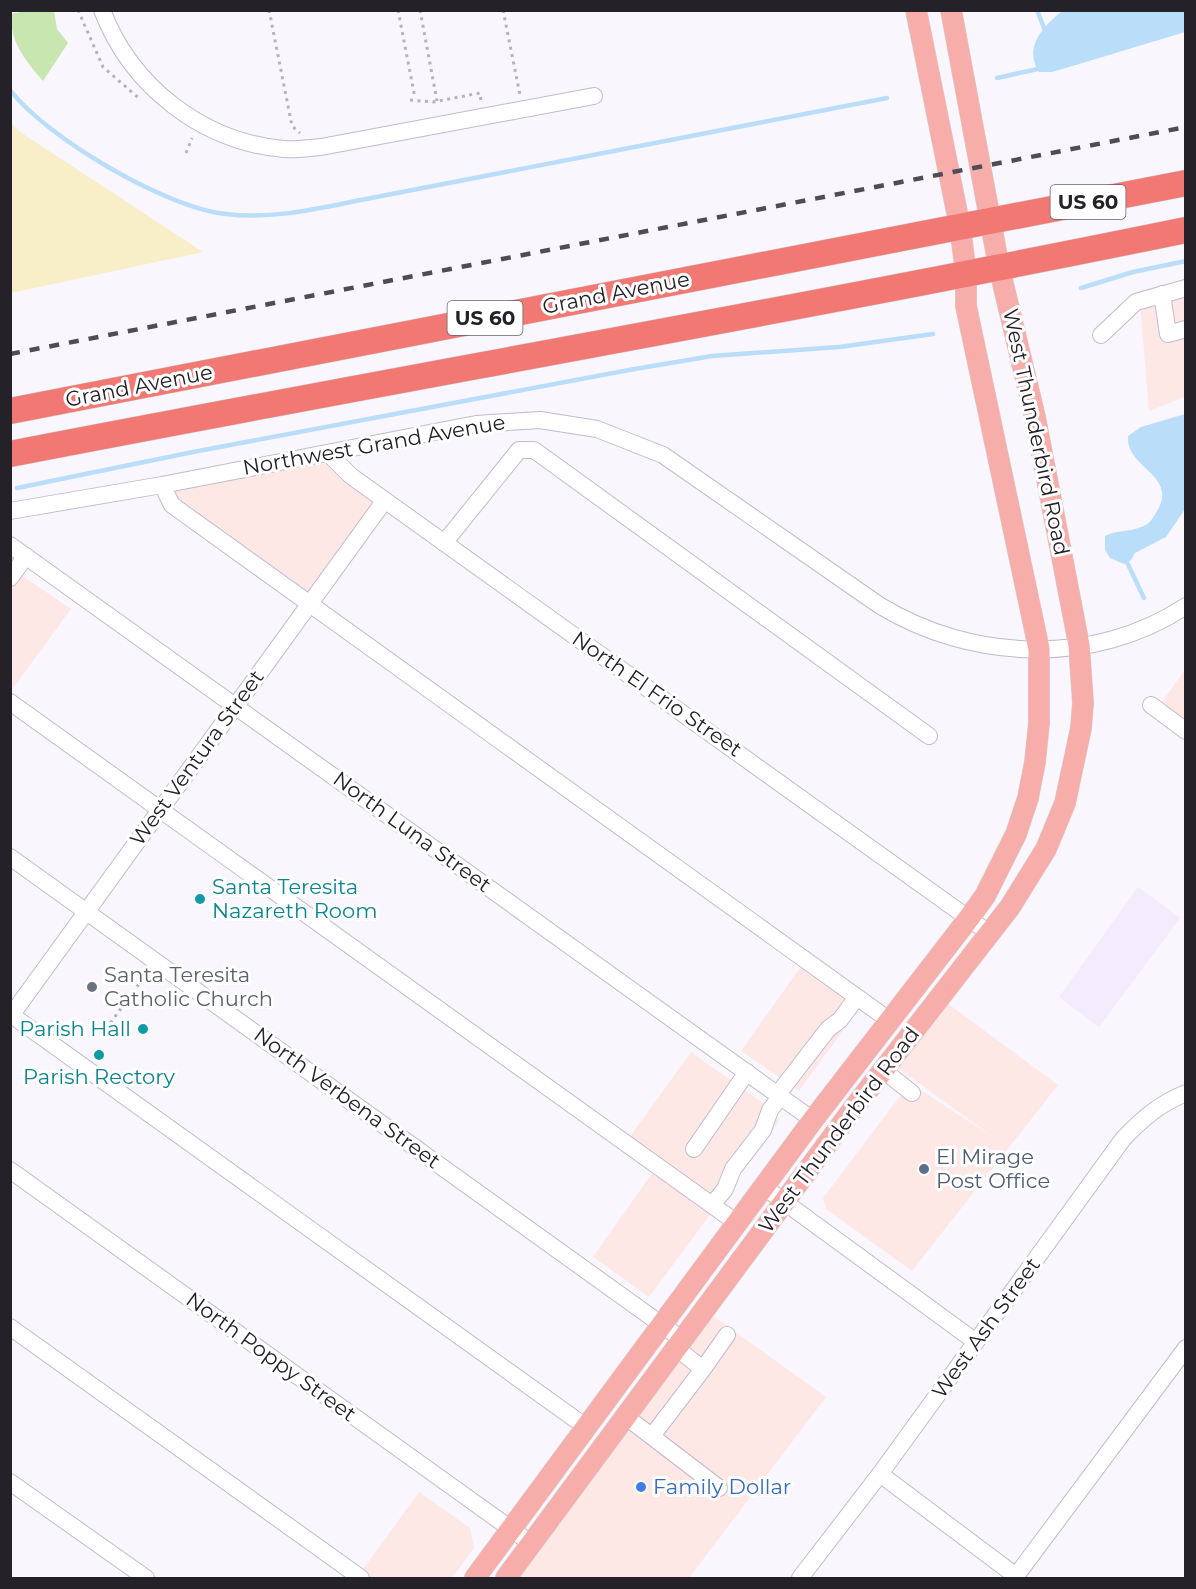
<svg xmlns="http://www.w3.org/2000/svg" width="1196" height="1589" viewBox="0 0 1196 1589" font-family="Montserrat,sans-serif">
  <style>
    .commercial { fill: #fee8e6 }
    .built { fill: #f3ecfc }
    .green { fill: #c7e6b0 }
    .sand { fill: #f8eec8 }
    .water { fill: #baddf9 }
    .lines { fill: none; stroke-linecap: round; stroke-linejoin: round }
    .stream { stroke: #baddf9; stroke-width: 4.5 }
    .minor-casing { stroke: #c2bacc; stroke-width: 18 }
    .major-casing { stroke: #d3d3d4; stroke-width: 22 }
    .highway-casing { stroke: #d3d3d4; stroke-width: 27 }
    .path { stroke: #b6b3bb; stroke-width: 3; stroke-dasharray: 3 4.5; stroke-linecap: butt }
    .minor { stroke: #fff; stroke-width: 16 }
    .major { stroke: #f7aeab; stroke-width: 21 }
    .highway { stroke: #f17873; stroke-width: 26 }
    .rail { stroke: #4f4c54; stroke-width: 4.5; stroke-dasharray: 10 10; stroke-linecap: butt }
    .culture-dot { fill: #0f9aa8; stroke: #fff; stroke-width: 2 }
    .worship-dot { fill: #6b7280; stroke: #fff; stroke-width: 2 }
    .service-dot { fill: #5c6f8a; stroke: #fff; stroke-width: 2 }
    .shop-dot { fill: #3f7fe0; stroke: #fff; stroke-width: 2 }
    .labels { text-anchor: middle; stroke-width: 6; stroke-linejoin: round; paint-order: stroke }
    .shield { fill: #fff; stroke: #666468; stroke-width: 1.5 }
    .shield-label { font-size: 20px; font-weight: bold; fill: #242128 }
    .street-label { font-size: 21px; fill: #242128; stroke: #fff }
    .culture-label { font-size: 21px; fill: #0d838f; stroke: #fff; text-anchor: start }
    .worship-label { font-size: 21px; fill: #5b616d; stroke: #fff; text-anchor: start }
    .service-label { font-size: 21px; fill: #4e5e75; stroke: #fff; text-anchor: start }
    .shop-label { font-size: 21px; fill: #366cbe; stroke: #fff; text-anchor: start }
  </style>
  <rect width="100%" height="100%" fill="#f9f6fe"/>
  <path class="commercial" d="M1185,279V397L1149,411L1139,291Z
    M324,459L377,501L307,596L172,500L167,487Z
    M11,568L71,609L11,691Z
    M1185,670V721L1161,703Z
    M802,965L860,1007L799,1091L741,1051Z
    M943,1000L1058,1085L912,1271L826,1209L823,1198L910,1083L993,1137L894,1065Z
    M691,1052L777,1113L778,1123L649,1297L593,1257L653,1172L621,1149Z
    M713,1316L826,1397L689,1578H519Z
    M419,1492L470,1528L474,1548L452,1578H371L361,1572Z"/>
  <path class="built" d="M1138,887L1180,918L1099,1027L1059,997Z"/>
  <path class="green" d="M25,11H54L57,29L68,43L43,81C25,60 10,42 11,14Z"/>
  <path class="sand" d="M10,123L23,134L203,252L11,293Z"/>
  <path class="water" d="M1062,11H1185V32L1076,65L1052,72H1039C1023,47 1043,27 1062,11Z
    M1185,414V509L1166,537L1135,553L1131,560L1124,564L1110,558L1105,550V536C1117,530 1129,532 1141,527C1149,525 1154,517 1157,511C1179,475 1125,468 1128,436L1141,427Z"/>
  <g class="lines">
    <path class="stream" d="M1037,10L1046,33
      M997,78L1042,68
      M10,90C47,138 166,208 226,214C273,220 320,208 366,199L887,98
      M1081,288L1133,272L1186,261
      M17,488L193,452L629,370L712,356L839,347L933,334
      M1125,558L1144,598"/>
    <g class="minor-casing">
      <path id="minor" d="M102,10C131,86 202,142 284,149C296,150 308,148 321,147L594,96
        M1162,294L1168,334L1186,329
        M1101,335L1136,302L1186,288
        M328,453L351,476L989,933
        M162,485L172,505L889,1020
        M10,511L162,485L476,424L540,420L597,429L663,455L879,605C970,661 1094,667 1186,606
        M444,543L519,450H534L929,736
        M10,545L813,1120
        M10,578L26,556
        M10,702L737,1223
        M1151,705L1186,731
        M10,857L683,1340
        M10,1014L586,1427
        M10,1017L385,500
        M883,1070L912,1093
        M778,1094L828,1029L840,1020L857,997
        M694,1149L747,1072
        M10,1170L532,1544
        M764,1187L976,1342
        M712,1205L725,1189L733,1169L763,1130L770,1110L781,1096
        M10,1327L361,1578
        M703,1369L727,1335
        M625,1416L719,1488
        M652,1436L703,1369L676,1348
        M880,1474L1016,1576L1186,1348
        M10,1482L146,1578
        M800,1578L880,1474L1123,1139C1142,1119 1159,1104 1186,1093"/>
    </g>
    <g class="major-casing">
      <path id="major" d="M475,1578L813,1120L969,918L985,896L1016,834L1028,798L1035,762L1039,723V649L966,306V273L960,227L916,10
        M506,1578L853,1109L1010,907L1046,849L1065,803L1081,728L1083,703L1079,645L1035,417L999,267L951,10"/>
    </g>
    <g class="highway-casing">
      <path id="highway" d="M10,411L1186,183
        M10,454C402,378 795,310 1186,230"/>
    </g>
    <path class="path" d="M78,10L103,67L141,100
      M269,10L292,126L300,133
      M398,10L415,98
      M420,10L437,101
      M503,10L520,95
      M410,100L433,102L480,93L481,101
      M186,153L192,138
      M106,1029L146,974"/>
    <use href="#minor" class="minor"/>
    <use href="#major" class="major"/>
    <use href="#highway" class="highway"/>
    <path class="rail" d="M10,354L1186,127"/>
  </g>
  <g class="culture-dot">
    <circle cx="200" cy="899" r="6"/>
    <circle cx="143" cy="1029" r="6"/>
    <circle cx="99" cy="1055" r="6"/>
  </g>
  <circle class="worship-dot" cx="92" cy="987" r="6"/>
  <circle class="service-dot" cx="924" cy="1169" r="6"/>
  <circle class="shop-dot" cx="641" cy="1487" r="6"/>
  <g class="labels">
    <g class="shield">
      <rect x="1050.5" y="185" width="75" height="34" rx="4.5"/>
      <rect x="447.5" y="301" width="75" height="34" rx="4.5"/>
    </g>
    <g class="shield-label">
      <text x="1088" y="209">US 60</text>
      <text x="485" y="325">US 60</text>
    </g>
    <g class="street-label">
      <text transform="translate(616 293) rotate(-11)" y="7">Grand Avenue</text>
      <text transform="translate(139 386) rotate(-11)" y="7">Grand Avenue</text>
      <text transform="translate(1036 432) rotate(78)" y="7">West Thunderbird Road</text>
      <text transform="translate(374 445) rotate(-10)" y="7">Northwest Grand Avenue</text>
      <text transform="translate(657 694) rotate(35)" y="7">North El Frio Street</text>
      <text transform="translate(197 758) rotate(-54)" y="7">West Ventura Street</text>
      <text transform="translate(412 832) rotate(36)" y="7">North Luna Street</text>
      <text transform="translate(347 1098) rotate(36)" y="7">North Verbena Street</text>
      <text transform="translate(839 1130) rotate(-53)" y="7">West Thunderbird Road</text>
      <text transform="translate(986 1328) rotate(-54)" y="7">West Ash Street</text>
      <text transform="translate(271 1357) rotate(36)" y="7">North Poppy Street</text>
    </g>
    <g class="culture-label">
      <text x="212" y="894">Santa Teresita<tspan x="212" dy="24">Nazareth Room</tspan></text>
      <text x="131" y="1036" text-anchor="end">Parish Hall</text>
      <text x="99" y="1084" text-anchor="middle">Parish Rectory</text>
    </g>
    <g class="worship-label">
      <text x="104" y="982">Santa Teresita<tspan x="104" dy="24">Catholic Church</tspan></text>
    </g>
    <g class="service-label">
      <text x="936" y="1164">El Mirage<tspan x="936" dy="24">Post Office</tspan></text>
    </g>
    <g class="shop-label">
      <text x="653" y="1494">Family Dollar</text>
    </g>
  </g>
  <rect width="1196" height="1589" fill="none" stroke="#242128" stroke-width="24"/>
</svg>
